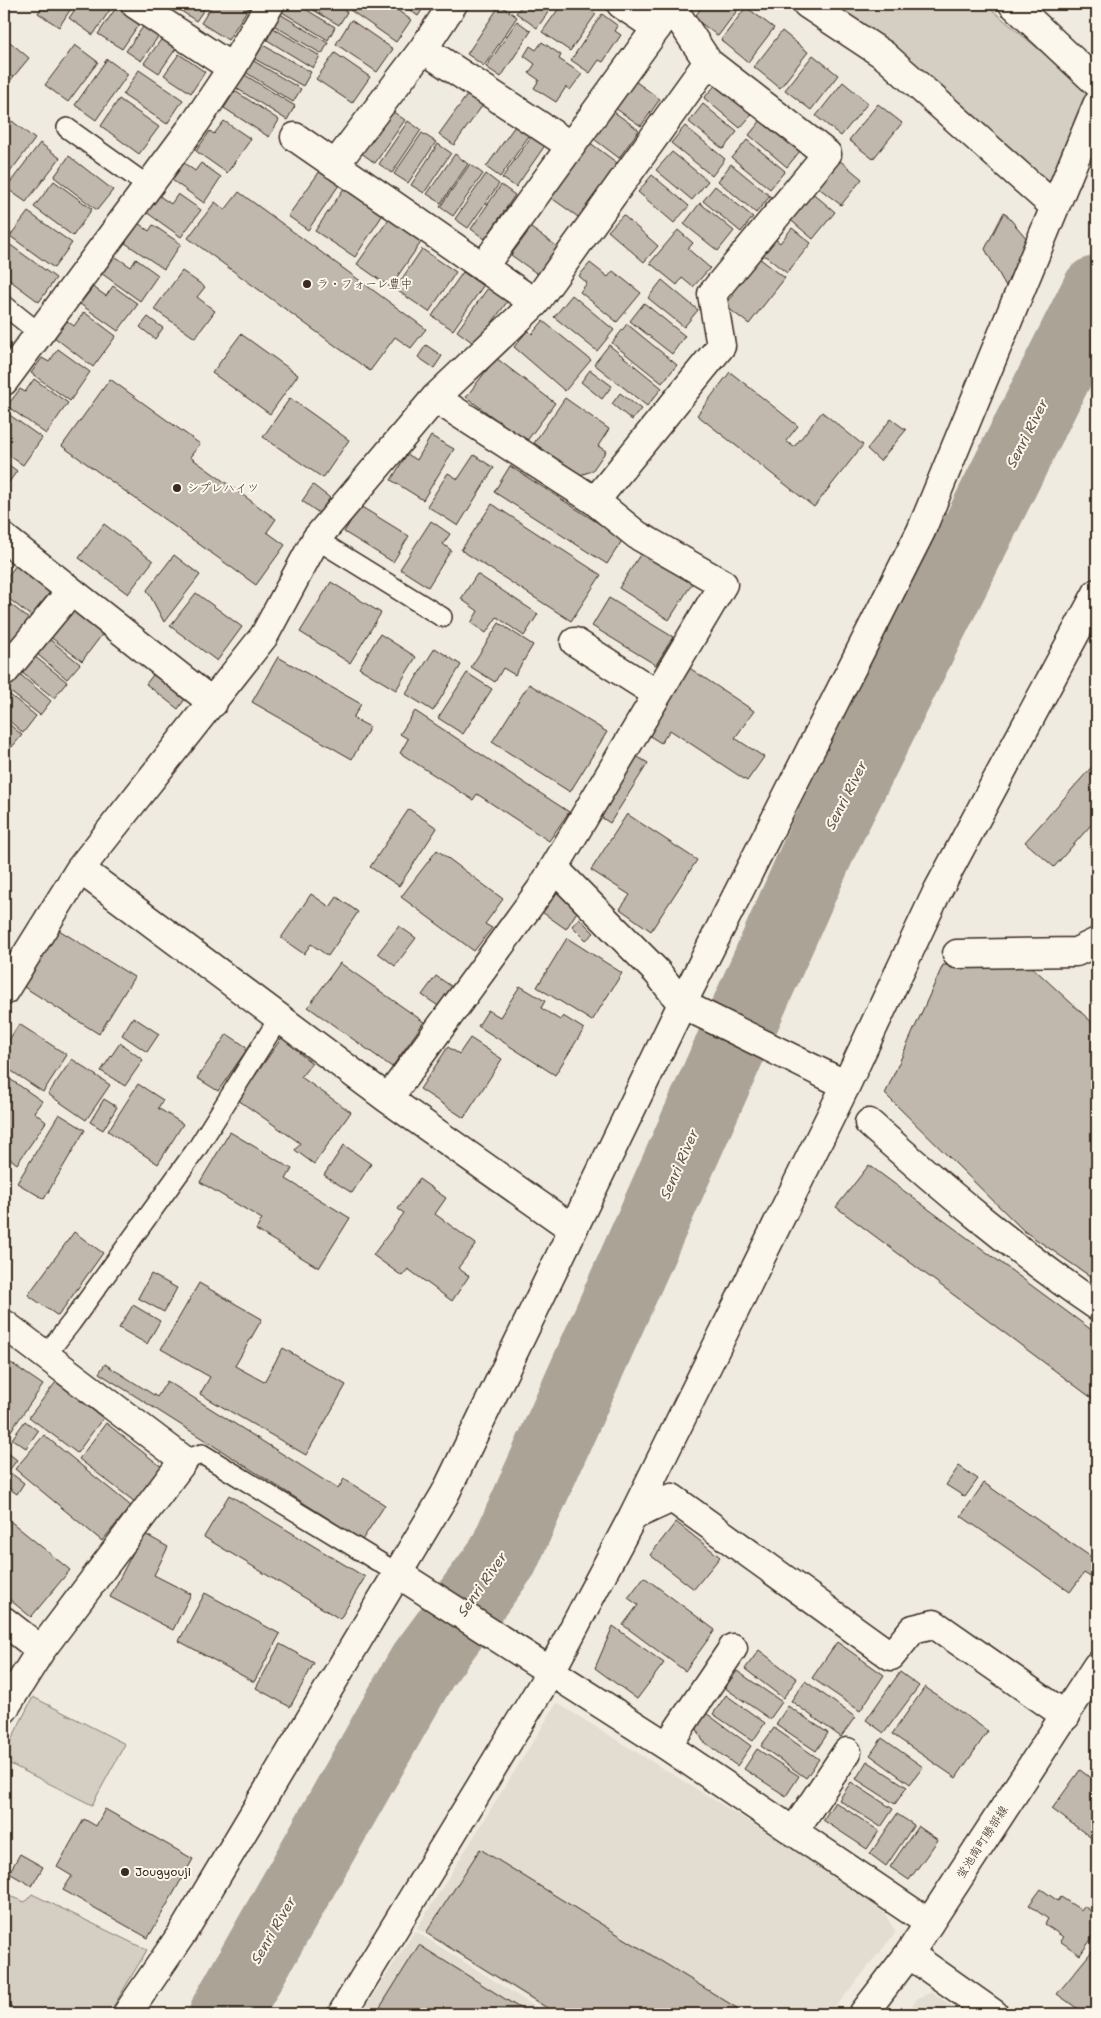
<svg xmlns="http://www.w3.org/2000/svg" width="1101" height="2018" viewBox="0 0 1101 2018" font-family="'Shantell Sans','Klee One',sans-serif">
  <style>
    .built { fill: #e2dcd1 }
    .green { fill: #d5cec3; stroke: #887c70 }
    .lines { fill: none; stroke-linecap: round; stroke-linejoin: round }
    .river { stroke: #aca397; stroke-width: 72 }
    .building { fill: #c0b8ad; stroke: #3b2a1e }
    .lane-casing { stroke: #3b2a1e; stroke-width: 22 }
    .street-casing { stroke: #3b2a1e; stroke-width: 31 }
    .secondary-casing { stroke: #3b2a1e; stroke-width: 31 }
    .lane { stroke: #fbf7ec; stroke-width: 19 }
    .street { stroke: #fbf7ec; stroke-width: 28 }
    .secondary { stroke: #fbf7ec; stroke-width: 28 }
    .poi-dot { fill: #3b2a1e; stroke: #fbf7ec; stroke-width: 2 }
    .labels { text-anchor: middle; stroke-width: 4; stroke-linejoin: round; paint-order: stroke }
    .poi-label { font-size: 12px; fill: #3b2a1e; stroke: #fbf7ec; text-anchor: start }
    .street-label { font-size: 12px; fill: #3b2a1e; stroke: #fbf7ec }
    .water-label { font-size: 14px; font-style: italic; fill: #635448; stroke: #fbf7ec }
  </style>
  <rect width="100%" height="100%" fill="#f0ebe0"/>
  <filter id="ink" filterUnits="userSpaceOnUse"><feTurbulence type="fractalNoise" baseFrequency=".02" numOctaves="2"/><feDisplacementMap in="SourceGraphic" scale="10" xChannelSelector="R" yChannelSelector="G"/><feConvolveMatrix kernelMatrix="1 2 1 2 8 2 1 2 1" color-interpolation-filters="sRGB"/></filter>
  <g filter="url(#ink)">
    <path class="built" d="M557,1703L876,1900L896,1932L830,2014H553L417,1928Z
      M415,1931L547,2014H361Z
      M932,1992L963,2014H906L918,1998Z"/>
    <path class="green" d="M826,4H985L1091,93L1052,190Z
      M33,1697L125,1744L92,1805L4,1761V1754Z
      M4,1894L25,1902L32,1894L147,1950L109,2014H4Z"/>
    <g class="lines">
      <path class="river" d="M225,2014L422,1667L503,1557L823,840L1097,292"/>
    </g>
    <path class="building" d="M44,4H74L59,27L38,13Z
      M79,4H114L93,35L69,18Z
      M171,4H208L196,21Z
      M213,4H251L228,40L201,23Z
      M286,4H297L335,27L328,40L282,12Z
      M303,4H333L347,12L339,25Z
      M355,4H389L411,20L396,42L350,10Z
      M401,4H426L418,16Z
      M523,4H554L537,28L516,13Z
      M562,4H582L596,14L570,51L542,32Z
      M704,4H742L718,36L694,18Z
      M118,5L141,21L122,49L98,34Z
      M500,5L517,17L484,66L467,54Z
      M746,7L774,28L748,62L721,40Z
      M280,14L328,43L322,54L273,25Z
      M602,14L618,26L615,31L621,35L603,62L599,60L590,73L571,60Z
      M351,20L393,49L377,72L336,44Z
      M517,21L531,31L501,77L486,67Z
      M145,24L160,34L141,61L126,51Z
      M273,28L320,56L313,68L267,40Z
      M782,31L808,52L780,88L754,67Z
      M4,37L29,58L4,88Z
      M163,37L177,47L159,73L144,63Z
      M542,42L561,55L559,59L582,74L570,90L566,87L556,102L534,88L539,80L529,73L535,64L524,56L530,46L536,50Z
      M261,44L311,72L303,86L253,58Z
      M75,45L98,62L68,102L45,85Z
      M335,53L370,77L352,103L316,79Z
      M179,54L205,72L191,93L164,75Z
      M813,55L838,75L811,110L785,90Z
      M107,59L128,74L96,120L75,105Z
      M252,60L301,89L293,102L245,72Z
      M139,70L183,100L167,124L123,95Z
      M245,75L295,106L287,120L236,88Z
      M632,79L660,99L641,126L612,106Z
      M719,81L755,111L740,128L704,98Z
      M843,82L868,103L841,136L816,116Z
      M235,91L279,120L269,137L224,108Z
      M470,91L485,102L454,145L439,134Z
      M119,99L159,127L139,154L101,126Z
      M703,104L737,132L723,149L689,122Z
      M878,104L902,123L873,159L849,140Z
      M389,109L405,120L375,163L360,152Z
      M610,109L639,130L619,158L590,136Z
      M762,119L800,151L787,167L749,135Z
      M12,121L35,139L4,180V131Z
      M224,121L251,139L227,173L196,151L210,131L214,134Z
      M408,121L421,130L392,173L379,164Z
      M517,123L531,133L500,177L486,167Z
      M685,126L725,159L712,176L671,143Z
      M422,133L436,142L408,183L394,174Z
      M533,134L546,144L516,187L502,178Z
      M747,140L785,171L770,189L732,158Z
      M589,142L620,165L581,219L550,197Z
      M40,143L60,158L26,202L6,188Z
      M438,144L451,153L424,193L411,185Z
      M672,152L708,181L692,200L656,170Z
      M455,154L468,164L441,203L427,194Z
      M69,156L113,190L97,210L54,177Z
      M838,159L862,179L841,205L816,186Z
      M184,163L195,171L201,163L221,177L204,203L172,180Z
      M470,164L483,174L453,216L440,207Z
      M731,164L770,196L756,213L718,181Z
      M320,171L339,185L308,230L288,216Z
      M486,174L499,184L468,228L455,219Z
      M652,175L689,206L674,223L638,192Z
      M54,181L92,209L73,236L34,207Z
      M501,185L515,195L485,239L471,229Z
      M715,186L753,217L741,232L703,201Z
      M345,187L384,213L355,257L315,231Z
      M809,190L835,212L813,239L787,217Z
      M239,192L426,329L411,348L395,337L370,371L188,238L215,202L225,210Z
      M178,194L201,210L181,237L146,212L158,195L171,204Z
      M700,203L734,231L718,251L684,224Z
      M28,212L72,243L54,268L10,236Z
      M1004,212L1028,240L1007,288L985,249Z
      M623,215L658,246L644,262L608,231Z
      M391,216L424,238L390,287L357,264Z
      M138,223L149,231L153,225L181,244L164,269L125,243Z
      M531,228L558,247L539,275L511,255Z
      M792,228L811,243L787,273L760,252L772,236L780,243Z
      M678,230L693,243L688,249L710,268L693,287L682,278L677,285L650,263Z
      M5,241L56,278L39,302L4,276Z
      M422,249L456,272L429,312L395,289Z
      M113,255L131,267L136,259L158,275L140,301L101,273Z
      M759,258L785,278L749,324L724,305L733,295L727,291L744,270L748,273Z
      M590,263L608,277L613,271L641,293L617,322L580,292L587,283L579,276Z
      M182,271L205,287L197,297L215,311L195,338L154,309Z
      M463,272L483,286L453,330L432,316Z
      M662,280L698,310L684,327L648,298Z
      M113,286L138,304L118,331L80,304L93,287L106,296Z
      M488,288L507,302L476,345L457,331Z
      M572,295L614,330L597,351L554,317Z
      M644,303L685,336L672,354L630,321Z
      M84,312L116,336L93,367L54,337L67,321L74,326Z
      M148,317L163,328L155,339L140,327Z
      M543,321L591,360L565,391L514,347L528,330L532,334Z
      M627,324L677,365L662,383L612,343Z
      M241,334L298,375L270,414L212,373Z
      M426,345L442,356L434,368L418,357Z
      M609,345L662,388L647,406L594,364Z
      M58,349L90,372L70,401L31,373L42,358L49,362Z
      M496,358L555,403L526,442L466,397Z
      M590,370L612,386L602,399L581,382Z
      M730,372L798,426L786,441L794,447L822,412L863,445L814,507L697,415Z
      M34,379L68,403L46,434L7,406L20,389L25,392Z
      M110,379L200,444L190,457L276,519L267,532L285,545L256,585L62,446Z
      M620,393L641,409L632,420L612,404Z
      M290,398L349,440L323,478L263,437Z
      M565,398L609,429L598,446L606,451L592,471L580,475L534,443Z
      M4,411L42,438L23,465L4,452Z
      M891,419L906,430L880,461L867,449Z
      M431,436L454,449L423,500L391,480L407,454L417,460Z
      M474,455L494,468L458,526L427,506L448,473L458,479Z
      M4,461L17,471L4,489Z
      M510,466L623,539L607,564L494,492Z
      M313,485L330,498L319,513L302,501Z
      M492,504L601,575L571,621L461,550Z
      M360,506L409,536L393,562L344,532Z
      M431,521L450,534L443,544L451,550L428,587L400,569Z
      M104,524L153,561L128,594L79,558Z
      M643,550L693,582L669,620L619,588Z
      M174,555L200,575L164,622L147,590Z
      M17,564L51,591L31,616L4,595V581Z
      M477,574L538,614L524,636L497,617L486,633L471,623L478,611L461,599Z
      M331,582L381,613L350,663L300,632Z
      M196,593L242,627L217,661L170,626Z
      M609,598L673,637L656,665L592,626Z
      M4,599L29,619L5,649L4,647Z
      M73,609L104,632L82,661L45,633Z
      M499,623L533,645L515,675L503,668L495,682L471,667Z
      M43,634L80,664L67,679L31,649Z
      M380,634L416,657L396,690L359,668Z
      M435,648L461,665L433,711L406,694Z
      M29,652L67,682L54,698L16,668Z
      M278,657L361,704L353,718L370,727L352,759L252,702Z
      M688,667L754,711L735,738L764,757L747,781L670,730L661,743L645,733Z
      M15,670L51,701L40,715L4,687V684Z
      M156,671L187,696L178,709L146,684Z
      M467,673L492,689L463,734L438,718Z
      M529,684L607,732L570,792L492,742Z
      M4,690L36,716L23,733L4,716Z
      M415,711L569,812L549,841L477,794L473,800L400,753L408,739L400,734Z
      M4,720L22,735L12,747L4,740Z
      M631,753L648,763L610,823L593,812Z
      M1097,761V818L1054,867L1025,842Z
      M409,809L437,828L399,886L370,867Z
      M627,814L697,860L651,931L620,909L630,895L591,870Z
      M437,850L503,899L485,924L492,928L474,951L401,897Z
      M554,886L582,904L566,929L539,910Z
      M311,894L330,907L337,897L358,912L328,956L311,944L304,954L281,938Z
      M579,918L594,933L586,940L572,926Z
      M399,926L416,938L395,966L378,953Z
      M59,930L134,977L99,1034L24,987Z
      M567,938L622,973L592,1021L537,987Z
      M340,963L424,1022L392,1067L308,1007Z
      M943,965H1030L1097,1027V1281L1024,1231L885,1094Z
      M436,976L454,988L440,1007L422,995Z
      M520,986L545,1001L541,1008L560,1020L563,1016L584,1029L555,1075L478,1026L488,1010L500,1017Z
      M133,1017L159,1034L147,1052L122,1035Z
      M19,1024L67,1055L43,1092L4,1066V1048Z
      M285,1033L304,1046L299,1053L312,1063L301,1077L351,1112L314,1164L295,1150L300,1143L238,1100Z
      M227,1034L248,1048L218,1091L197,1078Z
      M470,1038L502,1059L464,1118L420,1089L448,1047L459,1054Z
      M120,1043L143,1060L125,1086L101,1071Z
      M72,1059L110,1085L86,1120L48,1094Z
      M4,1075L42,1101L34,1112L46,1122L17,1164L4,1154Z
      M138,1084L163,1100L158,1108L183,1124L158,1164L108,1131Z
      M104,1099L117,1107L103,1130L90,1122Z
      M59,1114L85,1130L44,1199L17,1183Z
      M230,1132L292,1169L286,1179L350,1218L319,1268L256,1230L262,1219L200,1182Z
      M344,1145L371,1164L352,1193L324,1175Z
      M869,1165L1097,1334V1402L836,1207Z
      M419,1179L446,1198L435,1214L476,1244L458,1268L469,1276L452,1301L408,1269L402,1276L373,1255L404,1213L398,1209Z
      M74,1232L103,1253L58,1316L28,1295Z
      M151,1274L177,1288L164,1312L138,1298Z
      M199,1283L262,1319L235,1366L264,1382L283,1348L346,1385L306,1455L200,1394L210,1377L161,1349Z
      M133,1305L160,1321L147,1344L119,1328Z
      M8,1361L43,1385L8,1435L4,1432V1367Z
      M105,1364L157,1397L167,1381L338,1489L344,1479L385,1505L362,1540L99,1373Z
      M56,1382L103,1418L77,1453L29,1417Z
      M25,1421L38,1431L26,1448L12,1439Z
      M106,1423L163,1468L135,1502L79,1459Z
      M44,1435L131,1506L102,1541L15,1469Z
      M4,1450L17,1460L4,1477Z
      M959,1466L978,1479L965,1497L946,1485Z
      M12,1474L24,1483L17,1494L4,1485Z
      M984,1483L1097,1561V1570L1092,1578L1084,1573L1070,1592L961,1516Z
      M229,1495L365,1577L340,1619L204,1537Z
      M4,1516L70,1570L31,1617L4,1595Z
      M676,1522L720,1557L694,1589L650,1555Z
      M143,1533L168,1547L154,1575L191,1594L173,1630L110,1597Z
      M644,1577L715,1630L685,1671L623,1625L638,1605L628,1598Z
      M205,1593L280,1634L254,1682L179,1641Z
      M613,1626L664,1663L637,1699L595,1668Z
      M837,1642L884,1675L860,1711L812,1678Z
      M280,1644L314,1663L290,1707L256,1688Z
      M759,1650L797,1679L783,1698L745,1669Z
      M737,1671L782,1702L770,1719L725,1688Z
      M900,1672L919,1686L884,1733L866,1720Z
      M805,1681L855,1717L841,1737L791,1701Z
      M925,1687L988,1731L956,1778L892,1734Z
      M726,1695L765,1723L753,1741L713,1714Z
      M788,1706L828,1733L816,1751L776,1724Z
      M706,1713L751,1746L737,1766L703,1741L696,1727Z
      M774,1728L819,1759L806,1778L761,1746Z
      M882,1738L923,1767L910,1784L870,1755Z
      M757,1749L799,1776L786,1796L744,1769Z
      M867,1761L907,1787L895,1804L856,1779Z
      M1080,1770L1097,1783V1842L1052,1809Z
      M851,1782L893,1809L881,1827L839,1800Z
      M835,1802L879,1831L867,1849L823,1820Z
      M105,1809L193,1859L148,1938L63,1890L72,1876L57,1867L84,1819L96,1826Z
      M897,1814L914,1825L886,1866L870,1854Z
      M918,1826L938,1840L909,1880L890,1867Z
      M480,1849L740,2010L737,2014H557L426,1933Z
      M20,1854L43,1867L32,1886L9,1873Z
      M1041,1889L1058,1901L1061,1897L1081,1910L1084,1906L1097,1916V1931L1080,1955L1060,1941L1063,1937L1045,1924L1048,1919L1029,1905Z
      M419,1945L529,2014H376Z
      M1097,1945V2014H1085L1057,1994Z"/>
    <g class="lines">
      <g class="lane-casing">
        <path id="lane" d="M67,128L148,186
          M4,305L39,333
          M316,539L442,617
          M45,1356L71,1323L198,1147L279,1018
          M184,1460L202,1454L397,1573"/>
      </g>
      <g class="street-casing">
        <path id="street" d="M135,4L232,68
          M621,4L657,28
          M807,4L884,55L1055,207
          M1013,4L1097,83
          M423,49L571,146
          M295,137L535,303
          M335,165L423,49L453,4
          M483,267L672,7
          M4,381L196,122L232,68L270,4
          M595,501L721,346L712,294L827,154L708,62
          M4,538L213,703
          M575,642L657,694
          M4,672L71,591
          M554,868L657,972L682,1004L846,1085
          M80,869L388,1099L573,1229
          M957,954L1076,952L1097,942
          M4,991L80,869L264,636L316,539L435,398L535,303L708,62L672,7L674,4
          M388,1099L542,888L723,584L637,535L595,501L435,398
          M869,1123C942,1188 1016,1251 1097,1306
          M4,1324L184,1460L41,1650L4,1709
          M633,1516L672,1498L891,1656L913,1629L934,1624L1066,1716
          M397,1573L667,1746L929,1923
          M4,1621L41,1650
          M667,1746L733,1648
          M794,1831L847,1752
          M909,1954L994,2014
          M127,2014L183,1932L445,1494L682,1004L921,531L1097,105
          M342,2014L551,1671L633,1516L846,1085L938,890L1097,593"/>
      </g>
      <g class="secondary-casing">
        <path id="secondary" d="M863,2014L909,1954L1097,1666"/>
      </g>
      <use href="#lane" class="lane"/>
      <use href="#street" class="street"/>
      <use href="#secondary" class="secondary"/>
    </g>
  </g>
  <g class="poi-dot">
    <circle cx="307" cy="284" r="5"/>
    <circle cx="177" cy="488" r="5"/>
    <circle cx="125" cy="1872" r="5"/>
  </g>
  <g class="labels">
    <g class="poi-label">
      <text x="317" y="288">ラ・フォーレ豊中</text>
      <text x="187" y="492">シプレハイツ</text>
      <text x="135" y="1876">Jougyouji</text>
    </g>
    <g class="street-label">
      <text transform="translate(982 1842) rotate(-57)" y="4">蛍池南町勝部線</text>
    </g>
    <g class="water-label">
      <text transform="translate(1027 433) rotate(-63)" y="5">Senri River</text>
      <text transform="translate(846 795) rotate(-63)" y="5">Senri River</text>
      <text transform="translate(679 1164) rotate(-66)" y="5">Senri River</text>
      <text transform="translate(482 1584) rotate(-55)" y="5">Senri River</text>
      <text transform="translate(273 1930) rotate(-60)" y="5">Senri River</text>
    </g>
  </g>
  <rect width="1101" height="2018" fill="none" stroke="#fbf7ec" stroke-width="20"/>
  <rect x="10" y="10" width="1081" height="1998" fill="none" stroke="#3b2a1e" stroke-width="2" filter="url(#ink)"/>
</svg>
